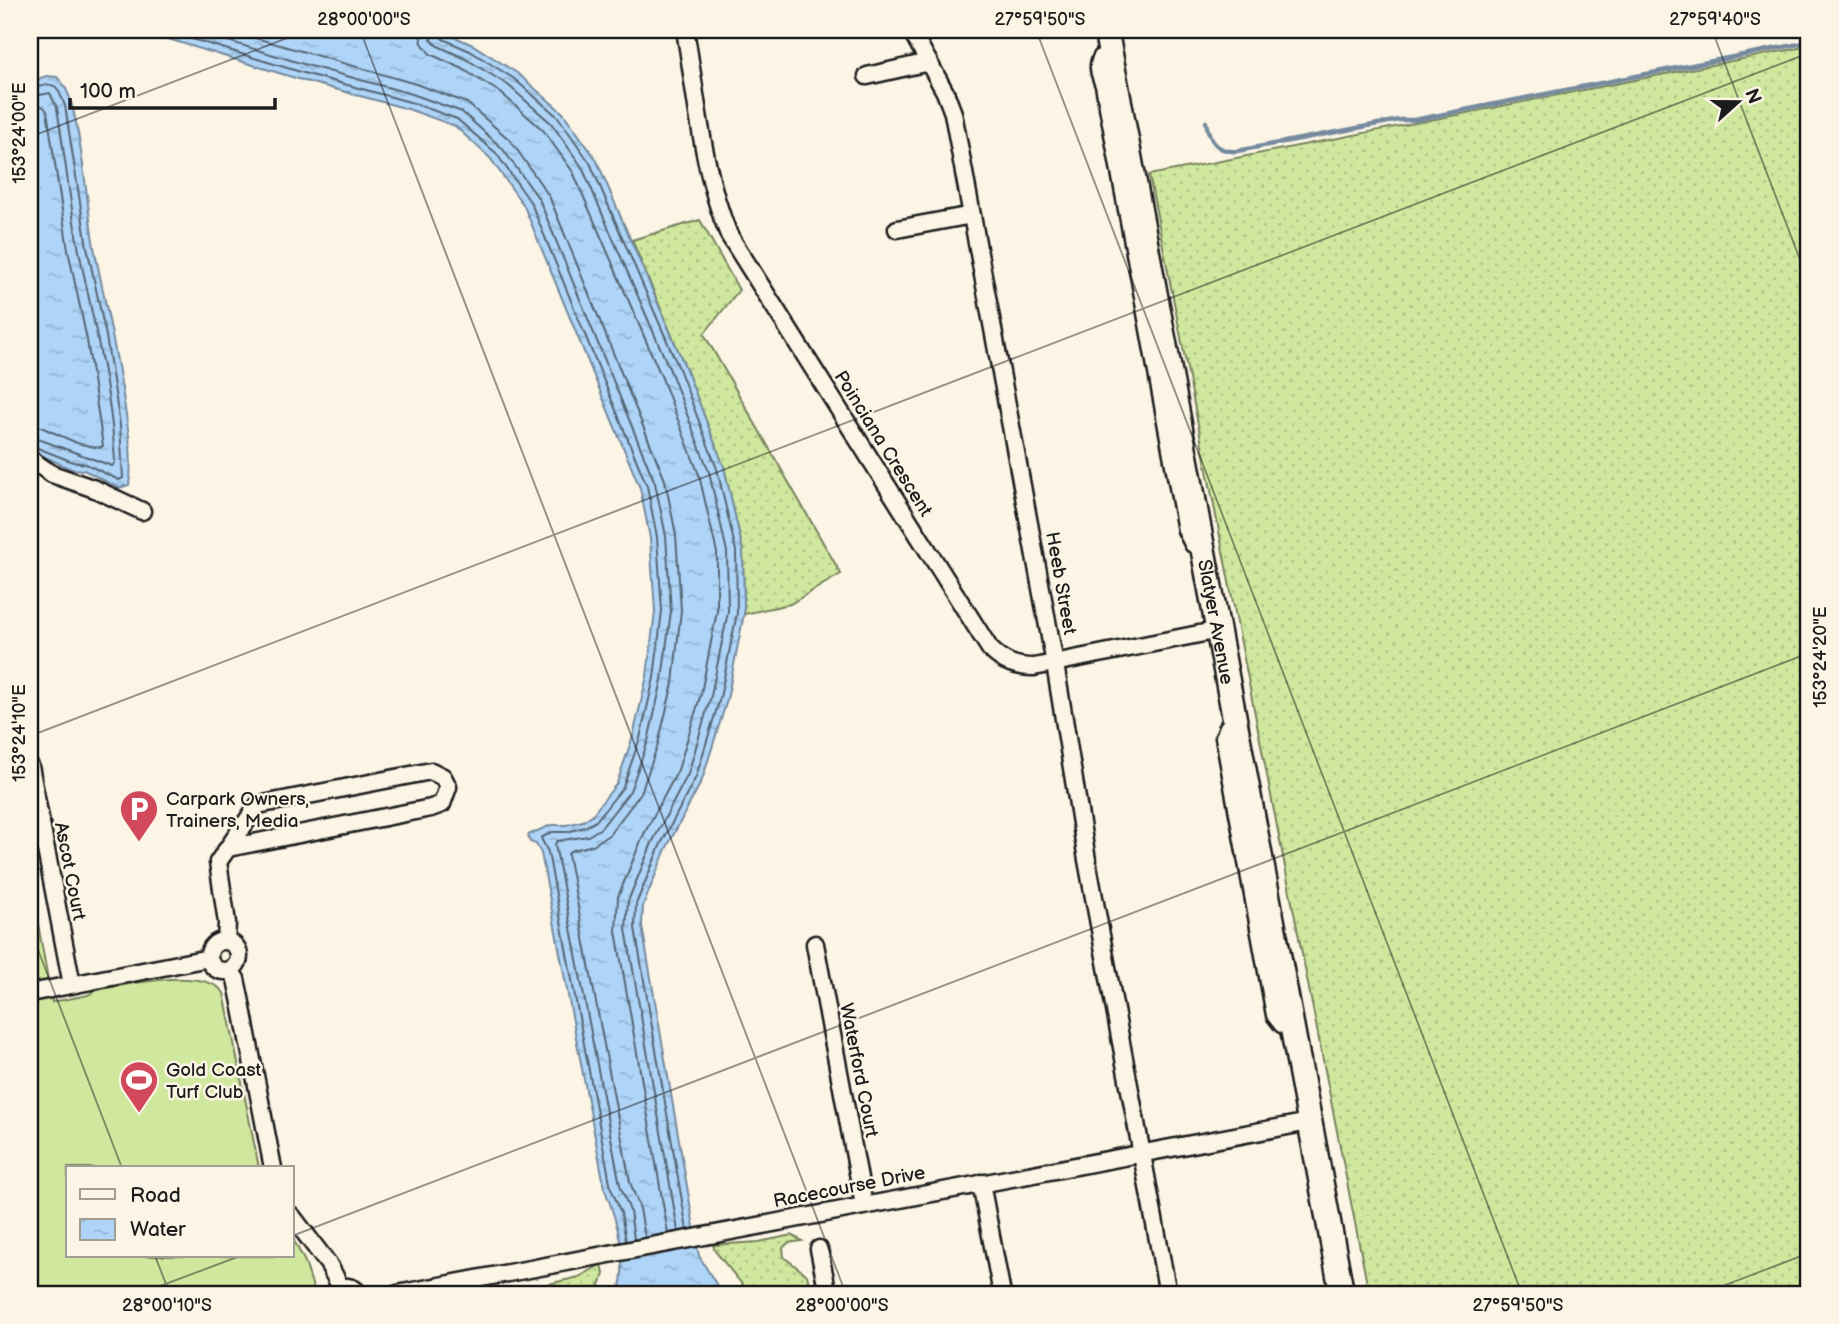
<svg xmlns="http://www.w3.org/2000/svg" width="1839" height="1324" viewBox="0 0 1839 1324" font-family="'Balsamiq Sans',sans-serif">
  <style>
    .grass { fill: url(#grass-dots); stroke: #76825d; stroke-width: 2 }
    .pitch { fill: #cfe89e; stroke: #76825d; stroke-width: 2 }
    .water { fill: url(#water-ripples); stroke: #748a9f; stroke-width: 2 }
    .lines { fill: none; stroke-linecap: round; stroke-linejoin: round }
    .shore { stroke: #566674; stroke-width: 2 }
    .stream { stroke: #748a9f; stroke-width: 4.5 }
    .street-casing { stroke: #1c1c1c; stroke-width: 21 }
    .secondary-casing { stroke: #1c1c1c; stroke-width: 28 }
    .street { stroke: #fcf5e5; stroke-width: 16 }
    .secondary { stroke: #fcf5e5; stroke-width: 23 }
    .ticks { fill: none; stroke: #1c1c1c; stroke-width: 2; stroke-opacity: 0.45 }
    .labels { text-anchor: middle; stroke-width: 5; stroke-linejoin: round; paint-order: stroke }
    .street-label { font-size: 19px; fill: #1c1c1c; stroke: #fcf5e5 }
    .poi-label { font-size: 19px; fill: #1c1c1c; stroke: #fcf5e5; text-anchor: start }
    .neatline { fill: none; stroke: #1c1c1c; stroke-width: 2.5 }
    .ticks-label { font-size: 18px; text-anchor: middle; fill: #1c1c1c }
  </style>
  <defs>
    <pattern id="grass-dots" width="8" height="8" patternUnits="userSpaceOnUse" patternTransform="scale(1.75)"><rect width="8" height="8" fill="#cfe89e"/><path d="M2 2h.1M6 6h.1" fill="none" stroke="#b1c688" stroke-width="1.8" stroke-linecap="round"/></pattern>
    <pattern id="water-ripples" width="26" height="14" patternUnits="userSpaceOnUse" patternTransform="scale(1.75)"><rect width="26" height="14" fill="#aed4f7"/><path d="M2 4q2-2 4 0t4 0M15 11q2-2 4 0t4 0" fill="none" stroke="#95b5d3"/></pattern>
  </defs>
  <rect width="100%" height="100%" fill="#fcf5e5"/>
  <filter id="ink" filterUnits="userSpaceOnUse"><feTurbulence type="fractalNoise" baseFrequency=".0143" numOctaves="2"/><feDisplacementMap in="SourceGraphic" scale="14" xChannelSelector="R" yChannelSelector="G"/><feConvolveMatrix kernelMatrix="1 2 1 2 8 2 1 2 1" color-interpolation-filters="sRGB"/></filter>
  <g filter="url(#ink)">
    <path class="grass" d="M1809,46V1294H1369L1149,175Z
      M700,220L739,290L704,334L841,574L790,604L744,614L743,551L724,467L686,369L632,240Z
      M792,1235L802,1241L788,1243L783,1248L784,1257L807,1275L811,1294H750L715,1251L713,1245L759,1242Z
      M602,1264L604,1274L597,1294H524L531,1288L579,1277Z"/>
    <path class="pitch" d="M30,879L52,1002L88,995L96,990C125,985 204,966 224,993L259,1168H68V1256H292V1237L305,1262L315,1294H30Z"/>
    <path class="water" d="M139,30H439L473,45L517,73L563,113L596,159L686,369L724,467L743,551L744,614L727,700L702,780L666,849L643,906L642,926L699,1256L722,1294H618C629,1261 617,1221 605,1190L541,853L536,844L530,842L528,835L551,825H566L583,821L592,815L617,783L633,736L647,676L655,611L650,538L640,488L524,206L490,158L455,126L408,109L305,81Z
      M46,76L57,77C65,85 69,93 72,105C84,151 86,200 94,247C104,297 115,345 123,395C127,424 134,455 129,485L119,488L84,470L71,469L30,450V82Z"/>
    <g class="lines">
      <path class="shore" d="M163,30L307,74L410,102L457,119L496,153L531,203L647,486L657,537L662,611L654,678L640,738L623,787L596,821L585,827L567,832H552L541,838L548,852L611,1188L621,1213L626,1241
        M192,30L310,66L412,94L462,112L502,148L539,199L655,483L666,536L671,611L662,680L648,741L630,791L601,828L588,836L557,841L555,844L620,1185L630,1211L634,1239
        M228,30L416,84L467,103L511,141L549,196L665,480L676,535L681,610L673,683L658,744L641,793L609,835L593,845L570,851L568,854L630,1182L640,1209L645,1237
        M419,30L422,43L430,54L461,68L501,93L543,130L573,172L662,378L699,475L717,553V611L701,694L678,770L642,838L618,897L616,931L668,1233
        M430,30L431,39L436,45L466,59L508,85L551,123L582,167L672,375L709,472L727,552L728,612L711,696L688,774L652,843L628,901L626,929L678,1231
        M439,30L443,39L470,51L513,78L558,117L590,163L680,371L717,469L736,551L737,613L720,698L696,777L660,846L636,904L635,928L687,1230
        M30,88C54,85 55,78 65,106L87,247L106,336L120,425L123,478L119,480L86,464L73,462L30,445
        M30,97L50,93L57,108C65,156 70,204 79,251C93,321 112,392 115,463L112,466L30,436
        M30,107L43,106L47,111L68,250L87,340L103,446L99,448L77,443L41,427L30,426"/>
      <path class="stream" d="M1206,122C1209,140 1217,153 1237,151L1399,120H1414L1809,42"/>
      <g class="street-casing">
        <path id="street" d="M685,30C697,98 702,171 729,235L990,649C1003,662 1015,667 1034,667L1219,630
          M911,30L945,92L953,113L1055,664L1087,860L1168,1294
          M1111,55L1102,57C1096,66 1100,75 1104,85L1186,530L1193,544L1203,546
          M867,76L929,62
          M897,229L972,215
          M30,459L52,474L95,489L142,511
          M1235,724L1228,727L1224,737L1275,1015L1282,1024L1292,1029
          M30,766L72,985
          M209 956a15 15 0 1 1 30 0a15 15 0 1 1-30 0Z
          M226,941L227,923L218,862L258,805L431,771L443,777L448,787L442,804L431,808L228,848
          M815,944L864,1205
          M230,970L236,979L240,998L273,1168
          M30,993L209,958
          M981,1183L1002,1294
          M292,1216L329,1265L341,1288
          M819,1249L828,1294
          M335,1292C343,1285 353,1285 359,1294
          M397,1294L1309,1122"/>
      </g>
      <g class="secondary-casing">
        <g id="secondary">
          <path id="s1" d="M1106,30L1342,1294"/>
        </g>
      </g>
      <use href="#street" class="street"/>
      <use href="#secondary" class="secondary"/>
    </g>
  </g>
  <path class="ticks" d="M360,30L846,1294M1036,30L1522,1294M1712,30L1809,283M30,137L308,30M30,736L1809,53M30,929L122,1168M292,1236L1809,653M155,1256L170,1294M139,1294L240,1256M1702,1294L1809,1253"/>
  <defs>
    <g id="parking-pin" transform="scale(2.0125)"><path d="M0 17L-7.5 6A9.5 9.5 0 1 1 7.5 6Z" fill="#d1495b" stroke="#fcf5e5"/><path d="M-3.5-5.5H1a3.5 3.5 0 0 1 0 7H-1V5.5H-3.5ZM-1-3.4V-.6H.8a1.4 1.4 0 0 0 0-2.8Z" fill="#fff"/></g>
    <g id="stadium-pin" transform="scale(2.0125)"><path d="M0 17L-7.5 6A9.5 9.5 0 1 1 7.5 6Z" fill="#d1495b" stroke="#fcf5e5"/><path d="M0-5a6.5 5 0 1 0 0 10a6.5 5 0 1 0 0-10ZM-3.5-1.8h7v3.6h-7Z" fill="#fff"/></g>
  </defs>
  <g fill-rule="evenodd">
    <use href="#parking-pin" x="139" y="809"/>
    <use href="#stadium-pin" x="139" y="1080"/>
  </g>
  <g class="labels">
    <g class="street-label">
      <text transform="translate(884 443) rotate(58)" y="7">Poinciana Crescent</text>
      <text transform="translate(1062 583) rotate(80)" y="7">Heeb Street</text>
      <text dy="7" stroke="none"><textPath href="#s1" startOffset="602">Slatyer Avenue</textPath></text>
      <text transform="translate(71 871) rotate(79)" y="7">Ascot Court</text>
      <text transform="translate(860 1070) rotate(79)" y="7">Waterford Court</text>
      <text transform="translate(849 1186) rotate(-11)" y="7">Racecourse Drive</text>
    </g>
    <g class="poi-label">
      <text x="166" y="805">Carpark Owners,<tspan x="166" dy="22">Trainers, Media</tspan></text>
      <text x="166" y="1076">Gold Coast<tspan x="166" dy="22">Turf Club</tspan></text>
    </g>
  </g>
  <rect width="1839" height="1324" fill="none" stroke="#fcf5e5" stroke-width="77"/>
  <rect x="66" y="1166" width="228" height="91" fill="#fcf5e5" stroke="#a29e95" stroke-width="2"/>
  <rect x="80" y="1189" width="35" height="10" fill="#fcf5e5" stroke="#a29e95" stroke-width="2"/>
  <text x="130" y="1202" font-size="21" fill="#1c1c1c">Road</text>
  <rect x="80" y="1219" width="35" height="21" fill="url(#water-ripples)" stroke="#a29e95" stroke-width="2"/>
  <text x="130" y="1236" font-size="21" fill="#1c1c1c">Water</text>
  <g transform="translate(1738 102) rotate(69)" stroke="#fcf5e5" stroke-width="5" paint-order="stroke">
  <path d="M0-5L12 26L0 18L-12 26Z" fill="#1c1c1c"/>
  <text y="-10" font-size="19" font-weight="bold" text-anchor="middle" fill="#1c1c1c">N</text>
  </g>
  <path d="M70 98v10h205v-10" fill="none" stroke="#1c1c1c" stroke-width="3.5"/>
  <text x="80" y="98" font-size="21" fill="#1c1c1c" stroke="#fcf5e5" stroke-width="5" paint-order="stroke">100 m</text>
  <rect x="38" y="38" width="1762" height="1248" class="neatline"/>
  <g class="ticks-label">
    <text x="364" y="25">28°00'00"S</text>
    <text x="1040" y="25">27°59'50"S</text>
    <text x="1715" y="25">27°59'40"S</text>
    <text transform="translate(19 133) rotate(-90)" y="6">153°24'00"E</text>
    <text transform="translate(1820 657) rotate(-90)" y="6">153°24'20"E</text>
    <text transform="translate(19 733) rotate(-90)" y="6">153°24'10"E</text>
    <text x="167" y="1311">28°00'10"S</text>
    <text x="842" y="1311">28°00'00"S</text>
    <text x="1518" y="1311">27°59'50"S</text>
  </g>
</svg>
